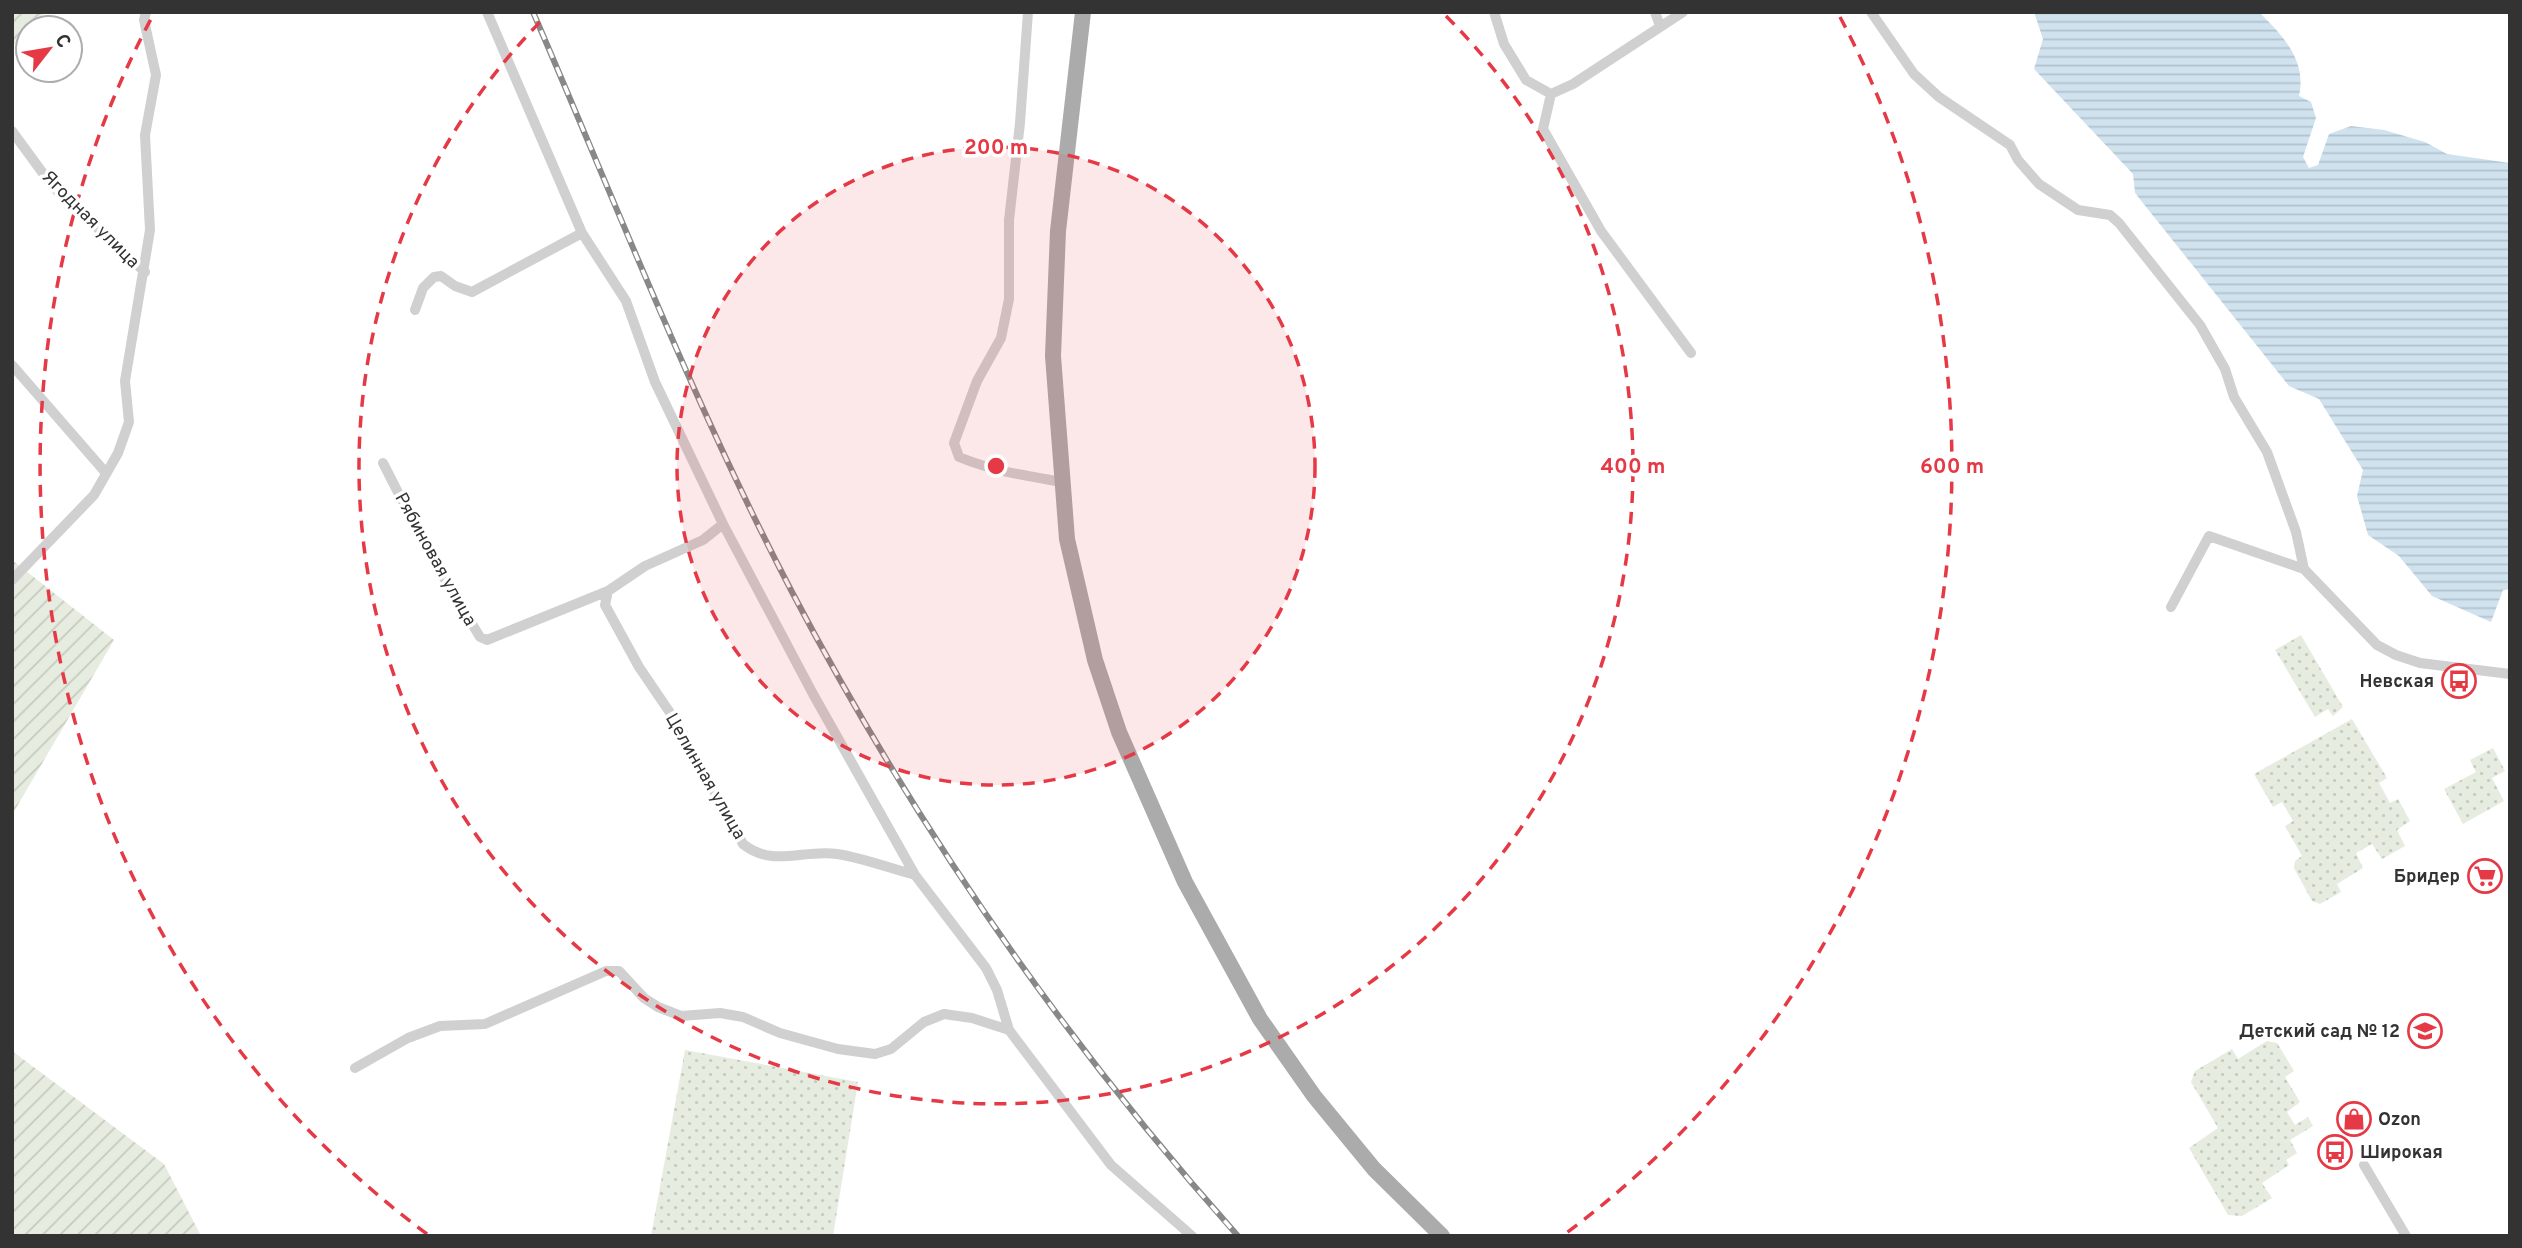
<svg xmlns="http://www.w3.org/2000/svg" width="2522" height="1248" viewBox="0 0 2522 1248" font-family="Overpass,sans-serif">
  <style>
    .grass { fill: url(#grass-dots) }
    .garden { fill: url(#garden-furrows) }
    .water { fill: url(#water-rules) }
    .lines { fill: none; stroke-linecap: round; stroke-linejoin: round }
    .street { stroke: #d0d0d0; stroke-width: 10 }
    .primary { stroke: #ababab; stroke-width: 16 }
    .rail-casing { stroke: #888; stroke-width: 6 }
    .rail { stroke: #fff; stroke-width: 3.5; stroke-dasharray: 10; stroke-linecap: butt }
    .ring { fill: none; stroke: #e63946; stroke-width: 3.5; stroke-dasharray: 12 9 }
    .labels { text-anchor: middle; stroke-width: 7; stroke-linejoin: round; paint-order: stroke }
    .street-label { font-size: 18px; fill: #333; stroke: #fff }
    .poi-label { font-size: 18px; font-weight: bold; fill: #333; stroke: #fff; text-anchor: end }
    .centre { fill: #e63946; stroke: #fff; stroke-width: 3.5 }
    .ring-label { font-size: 21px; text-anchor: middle; font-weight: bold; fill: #e63946; stroke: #fff; stroke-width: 7; stroke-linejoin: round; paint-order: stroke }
  </style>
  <defs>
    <pattern id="grass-dots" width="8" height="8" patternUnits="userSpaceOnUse" patternTransform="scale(1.75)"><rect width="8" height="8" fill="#e6ecdf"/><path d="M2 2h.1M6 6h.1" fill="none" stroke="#c6cbc0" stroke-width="1.8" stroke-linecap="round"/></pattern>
    <pattern id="garden-furrows" width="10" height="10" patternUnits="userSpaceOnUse" patternTransform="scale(1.75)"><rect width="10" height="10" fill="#e6ecdf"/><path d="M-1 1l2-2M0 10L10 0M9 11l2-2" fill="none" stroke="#c6cbc0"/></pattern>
    <pattern id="water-rules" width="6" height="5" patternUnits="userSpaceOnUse" patternTransform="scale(1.75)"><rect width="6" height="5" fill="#cfe2ee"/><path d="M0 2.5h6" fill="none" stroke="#b2c2cd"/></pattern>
  </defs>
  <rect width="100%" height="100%" fill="#fff"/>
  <path class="grass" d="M2301,635L2343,707L2333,716L2328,709L2315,717L2275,650Z
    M2352,719L2387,778L2379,783L2390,803L2398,799L2410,821L2397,830L2405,846L2382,859L2372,844L2356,853L2363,868L2337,884L2341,892L2320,904L2312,901L2294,868L2295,861L2302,856L2285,826L2293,821L2282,802L2273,807L2254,774Z
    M2493,748L2505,771L2492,778L2504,801L2463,824L2444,789L2476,772L2470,760Z
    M2267,1041L2277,1043L2294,1071L2285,1077L2300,1102L2287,1112L2295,1125L2308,1117L2313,1126L2290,1140L2297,1153L2286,1160L2289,1165L2262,1183L2272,1198L2242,1216L2228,1215L2189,1148L2218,1128L2191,1082L2195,1071L2232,1049L2238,1059Z
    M685,1050L858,1082L833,1236H651Z"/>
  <path class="garden" d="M12,12H45L12,47Z
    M12,560L114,640L12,815Z
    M12,1051L164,1164L201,1236H12Z"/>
  <path class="water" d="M2034,12H2259C2283,36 2307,60 2299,96L2311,102L2316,118L2303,157L2309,168L2318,165L2329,134L2351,126L2384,130L2425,142L2447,154L2510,163V589L2503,590L2491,622L2432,596L2399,556L2368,535L2357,496L2363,470L2319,399L2289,386L2135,193L2133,174L2034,69L2043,39Z"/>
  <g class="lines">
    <path class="street" d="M487,12L582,233L626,301L655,382L723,524L813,694L915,875L986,968L997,990L1009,1030
      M1028,12L1020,123L1009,220V299L1001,338L977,381L954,443L959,457C993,471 1027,476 1062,482
      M1494,12L1504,44L1526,80L1551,94L1573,84L1683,12
      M1655,12L1660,26
      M1871,12L1914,74L1939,97L2010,145L2018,160L2039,184L2078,210L2110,215L2119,223L2200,325L2225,369L2234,397L2267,452L2296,532L2304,569
      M1551,94L1543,129L1601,231L1691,353
      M12,131L53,187L145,272
      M415,310L423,288L434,277L441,276L455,286L472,292L582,233
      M12,365L106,473
      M383,463L431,557L480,637L487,640L608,591L645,566L703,540L723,524
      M12,580L94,495L118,453L129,422L125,381L150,230L145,135L156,75L144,20L146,12
      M608,591L605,605L639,667L677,723L743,844C773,868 803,849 837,854C863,858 889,868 915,875
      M2171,607L2209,536L2304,569L2377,645L2396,655L2420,663L2510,674
      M355,1068L408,1038L440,1026L485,1024L606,971H619L644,998L658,1007L681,1016L720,1013L743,1017L780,1033L838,1049L875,1054L891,1049L924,1022L944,1014L972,1018L1009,1030L1111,1165L1192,1236
      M2364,1165L2406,1236"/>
    <path class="primary" d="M1083,12L1058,231L1053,356L1067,539L1095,660L1119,732L1185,882L1260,1019L1314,1096L1374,1169L1442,1236"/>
    <g class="rail-casing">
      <path id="rail" d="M533,12C617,206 694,405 792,592C914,824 1063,1040 1238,1236"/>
    </g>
    <use href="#rail" class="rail"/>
  </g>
  <circle cx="996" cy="466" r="319" fill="#e63946" fill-opacity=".12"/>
  <g class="ring">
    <circle cx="996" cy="466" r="319"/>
    <path d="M1446 16A637 637 0 1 1 546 16"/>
    <path d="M427 1234A956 956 0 0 1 152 17M1840 17A956 956 0 0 1 1565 1234"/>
  </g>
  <defs>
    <g id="bus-ring" transform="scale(1.75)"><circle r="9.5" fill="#fff" stroke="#e63946" stroke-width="1.5"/><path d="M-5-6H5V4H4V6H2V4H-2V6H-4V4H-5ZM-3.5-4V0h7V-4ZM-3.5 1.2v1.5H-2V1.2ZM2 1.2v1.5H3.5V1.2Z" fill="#e63946"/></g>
    <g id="supermarket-ring" transform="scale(1.75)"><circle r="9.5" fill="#fff" stroke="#e63946" stroke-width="1.5"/><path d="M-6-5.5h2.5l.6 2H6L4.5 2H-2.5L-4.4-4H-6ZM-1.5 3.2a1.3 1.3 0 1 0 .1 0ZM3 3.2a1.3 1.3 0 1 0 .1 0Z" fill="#e63946"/></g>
    <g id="school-ring" transform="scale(1.75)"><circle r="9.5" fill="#fff" stroke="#e63946" stroke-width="1.5"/><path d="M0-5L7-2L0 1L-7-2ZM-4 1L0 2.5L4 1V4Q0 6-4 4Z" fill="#e63946"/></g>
    <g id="shop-ring" transform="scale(1.75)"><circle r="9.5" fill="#fff" stroke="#e63946" stroke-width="1.5"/><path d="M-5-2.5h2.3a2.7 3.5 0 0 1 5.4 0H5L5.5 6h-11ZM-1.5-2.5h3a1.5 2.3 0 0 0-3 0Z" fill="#e63946"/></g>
  </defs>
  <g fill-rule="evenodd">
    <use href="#bus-ring" x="2459" y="681"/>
    <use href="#supermarket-ring" x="2485" y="876"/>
    <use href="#school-ring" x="2425" y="1031"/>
    <use href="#shop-ring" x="2354" y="1119"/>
    <use href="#bus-ring" x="2335" y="1152"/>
  </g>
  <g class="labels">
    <g class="street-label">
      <text transform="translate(91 219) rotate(45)" y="6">Ягодная улица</text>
      <text transform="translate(436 559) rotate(61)" y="6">Рябиновая улица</text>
      <text transform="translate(706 776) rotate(60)" y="6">Целинная улица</text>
    </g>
    <g class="poi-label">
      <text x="2434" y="687">Невская</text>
      <text x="2460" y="882">Бридер</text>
      <text x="2400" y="1037">Детский сад № 12</text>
      <text x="2378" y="1125" text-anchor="start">Ozon</text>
      <text x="2360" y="1158" text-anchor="start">Широкая</text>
    </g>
  </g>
  <circle cx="996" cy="466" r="10" class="centre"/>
  <g class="ring-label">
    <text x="996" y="154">200 m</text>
    <text x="1633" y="473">400 m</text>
    <text x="1952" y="473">600 m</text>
  </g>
  <rect width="2522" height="1248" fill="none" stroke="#333333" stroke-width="28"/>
  <g transform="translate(49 49) rotate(59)"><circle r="33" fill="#ffffff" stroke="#adadad" stroke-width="2"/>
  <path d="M0-5L12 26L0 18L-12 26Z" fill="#e63946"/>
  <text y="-10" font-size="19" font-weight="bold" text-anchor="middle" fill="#333333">С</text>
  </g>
</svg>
